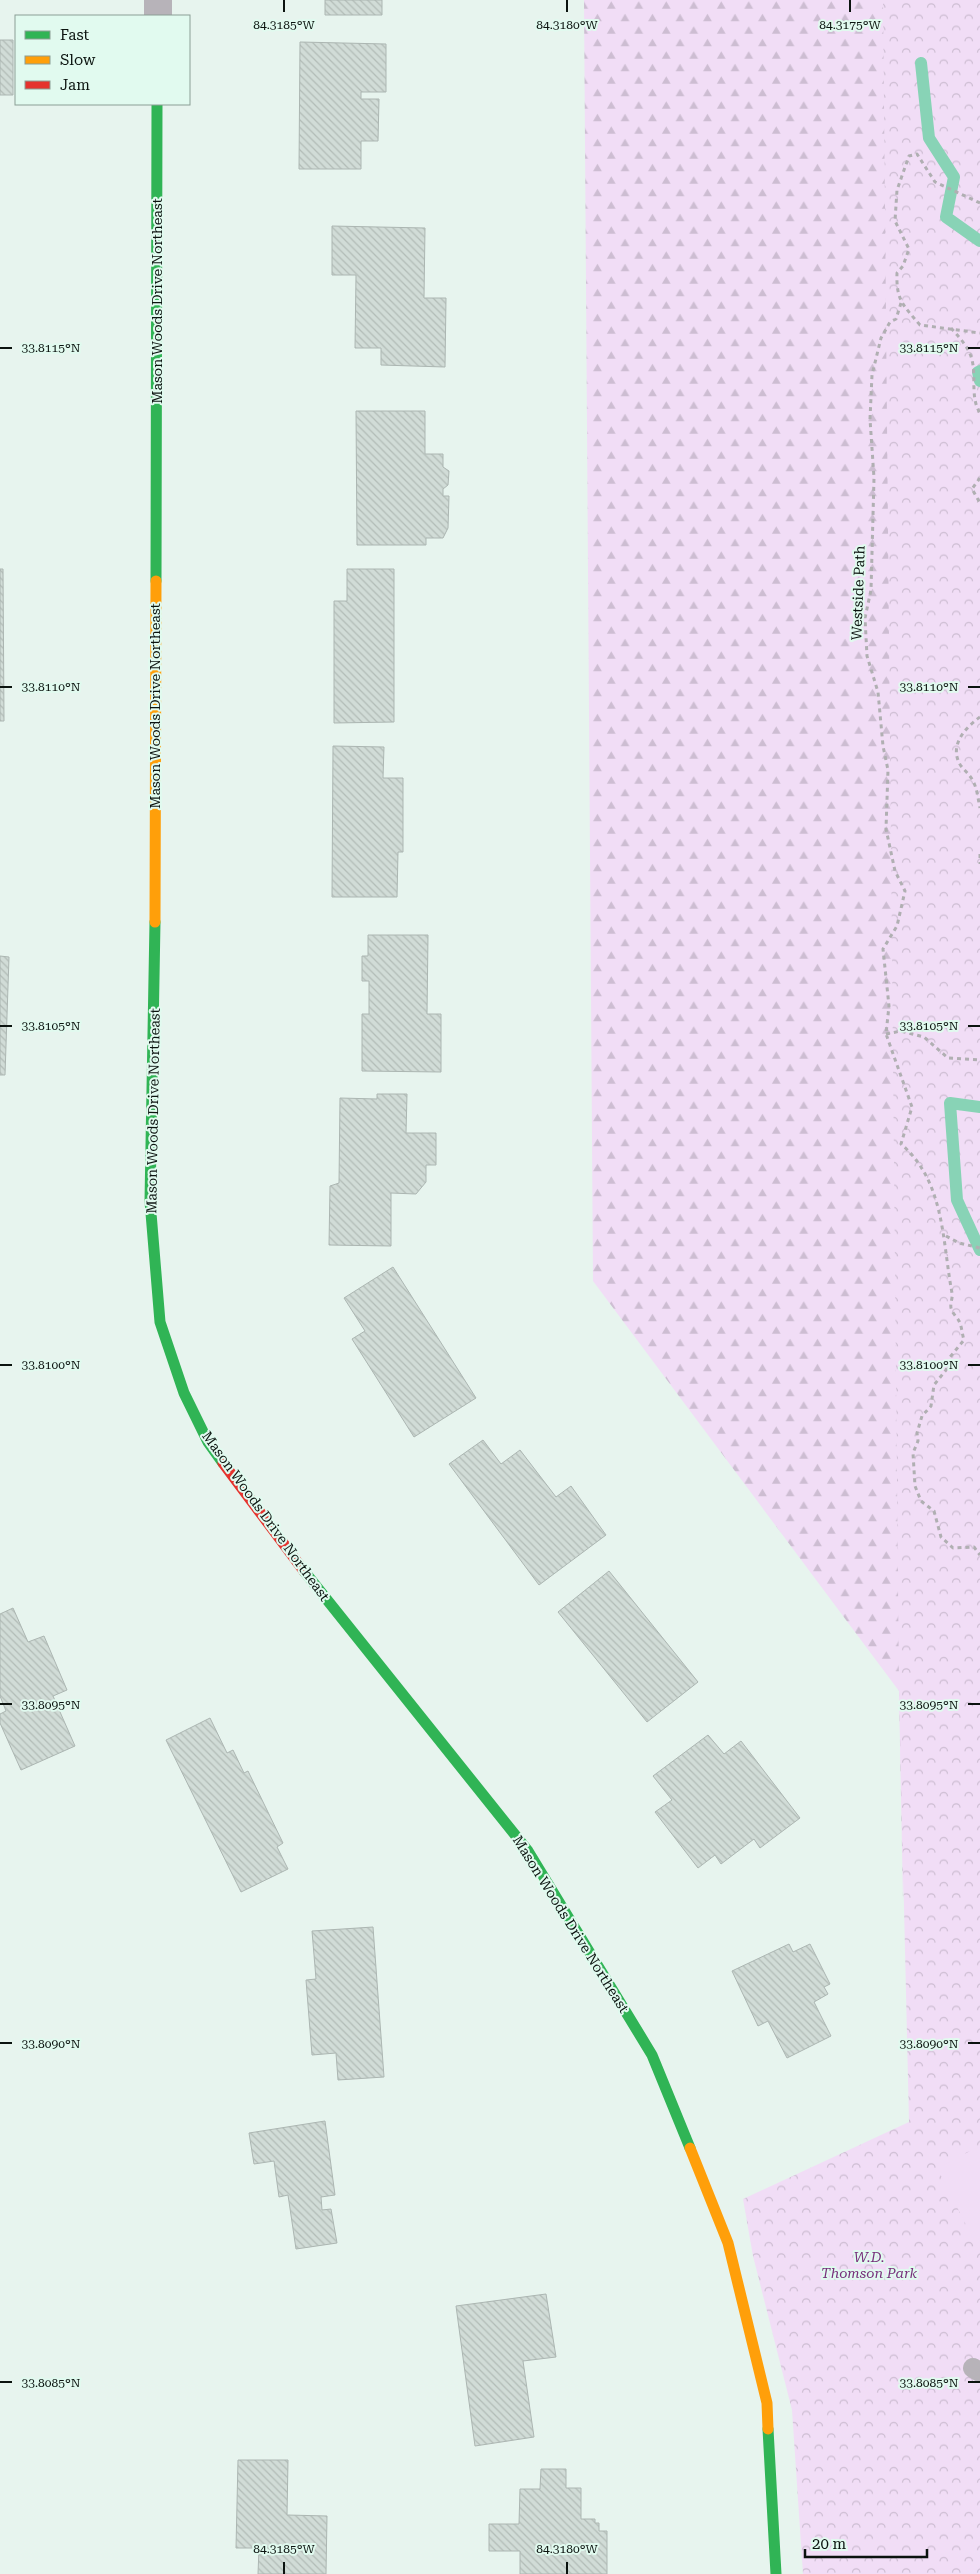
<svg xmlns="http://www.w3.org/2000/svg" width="980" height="2574" viewBox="0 0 980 2574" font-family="'Roboto Serif',serif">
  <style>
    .forest { fill: url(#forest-firs) }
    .park { fill: url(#park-crowns) }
    .garden { fill: #f1ddf6 }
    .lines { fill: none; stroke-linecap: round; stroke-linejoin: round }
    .stream { stroke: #88d3b6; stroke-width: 12 }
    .building { fill: url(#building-back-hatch); stroke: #acb6b2 }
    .path { stroke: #b0afb2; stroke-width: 3; stroke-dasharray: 4 4; stroke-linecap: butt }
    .lane { stroke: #b7b3b9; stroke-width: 20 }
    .street { stroke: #b7b3b9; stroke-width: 28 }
    .fast { stroke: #30b455; stroke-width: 11 }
    .slow { stroke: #ff9f0a; stroke-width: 11 }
    .jam { stroke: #e5322d; stroke-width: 11 }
    .ticks { fill: none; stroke: #0b130f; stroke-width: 2 }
    .labels { text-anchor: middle; stroke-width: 4; stroke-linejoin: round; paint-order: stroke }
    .street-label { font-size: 14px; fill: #0b130f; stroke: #e1faef }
    .park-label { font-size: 14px; font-style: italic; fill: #762f7b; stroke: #e1faef }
    .ticks-label { font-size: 12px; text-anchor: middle; fill: #0b130f; stroke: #e1faef; stroke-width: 4; stroke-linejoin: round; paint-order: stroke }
  </style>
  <defs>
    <pattern id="forest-firs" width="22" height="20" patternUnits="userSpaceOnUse" patternTransform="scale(1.25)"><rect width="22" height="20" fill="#f1ddf6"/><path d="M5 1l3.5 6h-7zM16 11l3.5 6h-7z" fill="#cdbdd2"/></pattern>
    <pattern id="park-crowns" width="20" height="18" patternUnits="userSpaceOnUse" patternTransform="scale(1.25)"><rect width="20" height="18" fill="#f1ddf6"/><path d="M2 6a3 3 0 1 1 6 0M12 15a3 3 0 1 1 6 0" fill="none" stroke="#cdbdd2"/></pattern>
    <pattern id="building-back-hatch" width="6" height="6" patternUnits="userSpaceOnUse" patternTransform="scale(1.25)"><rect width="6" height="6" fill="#d1dcd7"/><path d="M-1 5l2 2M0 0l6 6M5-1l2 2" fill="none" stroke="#b2bcb7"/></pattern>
  </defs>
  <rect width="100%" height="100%" fill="#e7f4ee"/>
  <path class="forest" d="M584,0H980L903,1901L899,1691L593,1281Z"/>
  <path class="park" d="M883,0H980V2574H803L792,2410L753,2256L743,2199L909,2122L899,1691Z"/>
  <path class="garden" d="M980,2146V2252L937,2168Z"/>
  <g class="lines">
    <path class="stream" d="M921,63L929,138L954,177L946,217L980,241
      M980,371L978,372L980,381
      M980,1107L950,1103L957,1200L980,1250"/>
  </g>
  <path class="building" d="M325,0H382V15H325Z
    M0,40H13V95H0Z
    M300,42L386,44V92H361V99H379L378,141H361V169H299Z
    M332,226L425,228L424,298H446L445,367L381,365V348H355L356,275H332Z
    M356,411H425V454H443V467L449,471L448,485L443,489V496H449L448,528L443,538H426V545H357Z
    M0,569H3L4,721H0Z
    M347,569H394V722L334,723V601H347Z
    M333,746L384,747L383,778H403V852H398L397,897H332Z
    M368,935H428L427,1014H441V1072L362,1071V1014H369V981H362V956H368Z
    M0,956L9,957L5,1075H0Z
    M377,1094H407L406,1133H436V1165H426V1182L416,1194L391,1193V1246L329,1245L330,1186L339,1183L340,1098L377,1099Z
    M393,1267L476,1398L414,1437L352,1339L365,1331L344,1298Z
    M483,1440L501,1464L520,1450L556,1497L571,1486L606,1535L539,1585L449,1464Z
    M609,1571L698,1682L647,1722L558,1612Z
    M13,1608L28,1642L44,1636L67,1690L53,1696L75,1746L21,1770L0,1723V1714L6,1711L0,1696V1614Z
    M210,1718L227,1753L233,1750L244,1773L248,1771L283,1843L277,1847L288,1869L241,1892L166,1740Z
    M708,1735L724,1754L741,1741L800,1818L760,1848L754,1839L721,1864L715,1855L698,1868L655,1812L672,1800L653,1776Z
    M373,1927L384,2077L338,2080L336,2053L312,2055L306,1980L316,1979L312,1931Z
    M789,1944L793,1952L810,1944L830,1984L824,1987L828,1994L814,2002L831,2036L787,2058L768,2021L758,2026L732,1971Z
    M325,2121L335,2195L321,2197L322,2210L331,2209L337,2243L296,2249L288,2195L279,2197L274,2161L254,2164L249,2133Z
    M546,2294L556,2357L523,2361L534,2437L475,2446L456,2306Z
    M238,2460H288L287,2515L327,2516L326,2574H258L259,2548H236Z
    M541,2469H566V2488H581V2519H595V2523H599V2531H607V2574H520V2551H489V2524H519L520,2489H540Z"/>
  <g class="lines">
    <path class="path" d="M980,203L935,182L917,154L909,156L897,190L895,221L909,249L903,266L897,273C896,300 903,305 920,325L980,333
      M901,303L896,319L890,322L881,338L872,375L870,419L874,478L871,590L865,618L867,656L878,692L883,746L888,770L886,829L895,871L905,891L897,926L883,949L889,1006L886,1034L912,1107L901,1144C945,1182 942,1240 952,1293C953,1298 950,1303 951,1308C952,1313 957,1317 959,1321C962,1327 962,1334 964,1340L950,1357L946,1370L934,1385L931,1406L922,1416L917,1433L918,1441L913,1453L915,1486L921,1501L934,1511L941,1537L953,1548L974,1547L980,1555
      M951,328C958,336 966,344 970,354C978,372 969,396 980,413
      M980,478L972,489L980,503
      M980,717C965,728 948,746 961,766C965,771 970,775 973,781C977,788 978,799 980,808
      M980,854V864
      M886,1034L901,1031L924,1037L948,1058L980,1060
      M946,1236L959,1243L980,1248"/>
    <path class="lane" d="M973,2368L980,2372"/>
    <path class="street" d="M158,0V16"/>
    <path class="fast" d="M156,581L157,104
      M155,922L150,1201L160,1322L184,1393L208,1442L223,1463
      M304,1571L528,1851L652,2055L690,2148
      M768,2429L776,2574"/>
    <path class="slow" d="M155,922L156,581
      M690,2148L728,2243L767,2403L768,2429"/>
    <path class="jam" d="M223,1463L304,1571"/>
  </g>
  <path class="ticks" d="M284,0V12M567,0V12M850,0V12M0,348H12M968,348H980M0,687H12M968,687H980M0,1026H12M968,1026H980M0,1365H12M968,1365H980M0,1704H12M968,1704H980M0,2043H12M968,2043H980M0,2382H12M968,2382H980M284,2562V2574M567,2562V2574"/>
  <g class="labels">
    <g class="street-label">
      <text transform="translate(157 301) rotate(-90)" y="5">Mason Woods Drive Northeast</text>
      <text transform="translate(858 593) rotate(-88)" y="5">Westside Path</text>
      <text transform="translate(155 706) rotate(-90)" y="5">Mason Woods Drive Northeast</text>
      <text transform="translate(153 1111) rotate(-89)" y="5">Mason Woods Drive Northeast</text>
      <text transform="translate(266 1516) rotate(54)" y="5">Mason Woods Drive Northeast</text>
      <text transform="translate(571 1924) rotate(58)" y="5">Mason Woods Drive Northeast</text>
    </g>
    <g class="park-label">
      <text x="869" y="2262">W.D.<tspan x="869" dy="16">Thomson Park</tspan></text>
    </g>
  </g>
  <g class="ticks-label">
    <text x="284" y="29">84.3185°W</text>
    <text x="567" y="29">84.3180°W</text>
    <text x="850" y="29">84.3175°W</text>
    <text x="51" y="352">33.8115°N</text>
    <text x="929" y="352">33.8115°N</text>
    <text x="51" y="691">33.8110°N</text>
    <text x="929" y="691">33.8110°N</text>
    <text x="51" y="1030">33.8105°N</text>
    <text x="929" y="1030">33.8105°N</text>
    <text x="51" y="1369">33.8100°N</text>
    <text x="929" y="1369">33.8100°N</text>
    <text x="51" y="1709">33.8095°N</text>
    <text x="929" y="1709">33.8095°N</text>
    <text x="51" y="2048">33.8090°N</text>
    <text x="929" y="2048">33.8090°N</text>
    <text x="51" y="2387">33.8085°N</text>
    <text x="929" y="2387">33.8085°N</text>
    <text x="284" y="2553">84.3185°W</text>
    <text x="567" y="2553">84.3180°W</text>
  </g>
  <rect x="15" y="15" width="175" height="90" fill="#e1faef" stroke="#8b9e95"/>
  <rect x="25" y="31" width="25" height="8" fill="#30b455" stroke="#8b9e95"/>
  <text x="60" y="40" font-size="15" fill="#0b130f">Fast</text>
  <rect x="25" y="56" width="25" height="8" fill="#ff9f0a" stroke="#8b9e95"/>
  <text x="60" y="65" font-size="15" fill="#0b130f">Slow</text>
  <rect x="25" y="81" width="25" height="8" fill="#e5322d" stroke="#8b9e95"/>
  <text x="60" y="90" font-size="15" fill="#0b130f">Jam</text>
  <path d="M805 2549v8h122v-8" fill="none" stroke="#0b130f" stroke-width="2.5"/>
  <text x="812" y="2549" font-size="15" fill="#0b130f" stroke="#e1faef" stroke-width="4" paint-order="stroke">20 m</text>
</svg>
